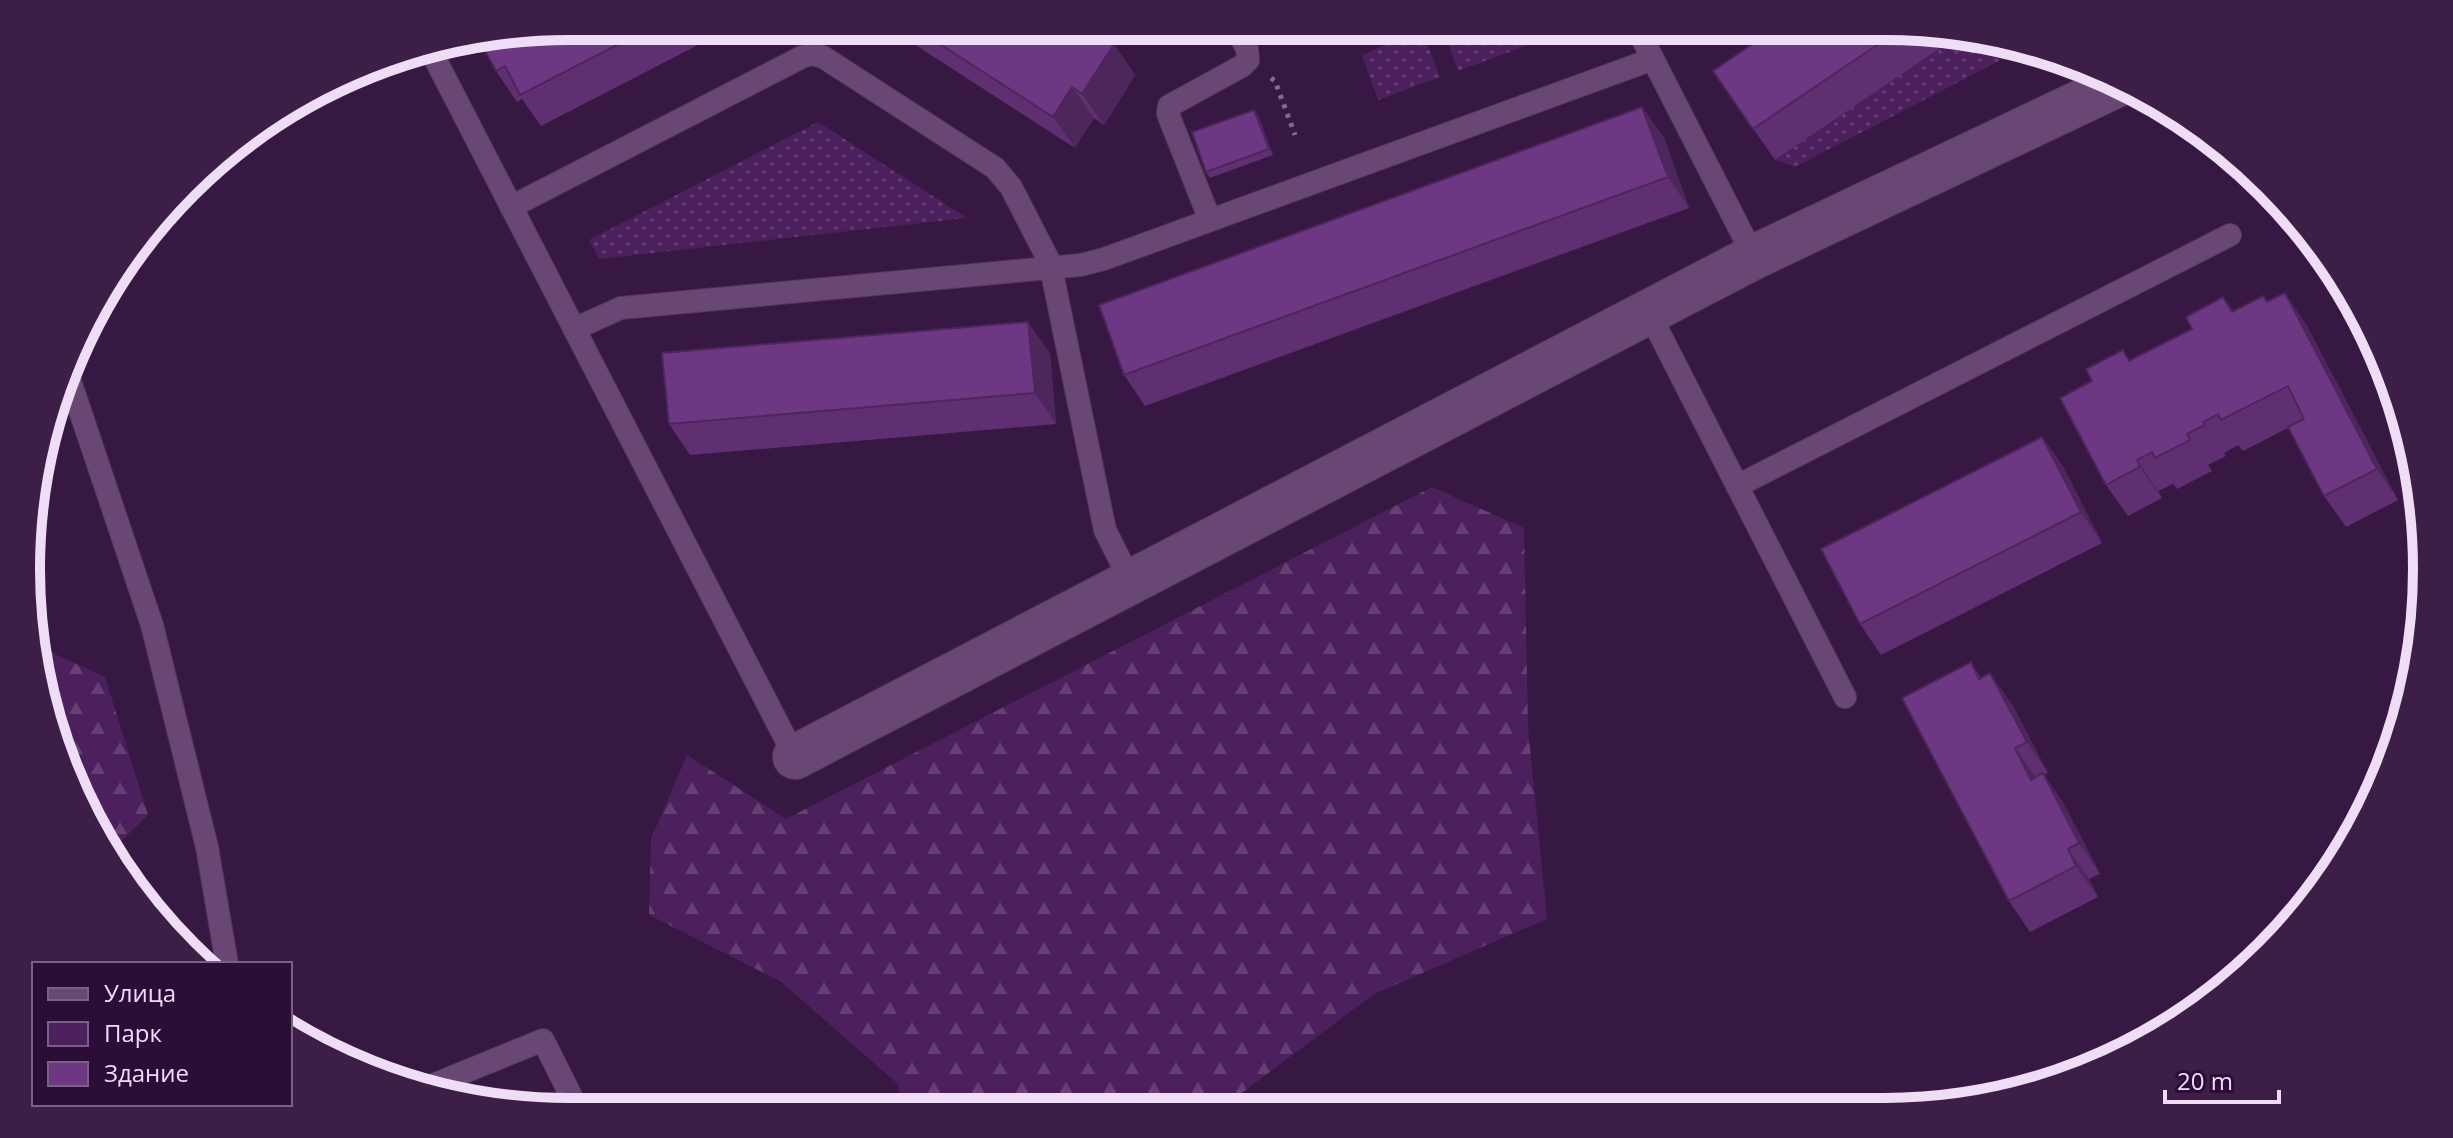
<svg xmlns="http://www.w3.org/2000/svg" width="2453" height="1138" viewBox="0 0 2453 1138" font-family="'Open Sans',sans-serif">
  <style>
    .green { fill: url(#green-dots) }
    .forest { fill: url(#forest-firs) }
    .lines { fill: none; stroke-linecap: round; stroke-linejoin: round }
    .lane-casing { stroke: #4f365a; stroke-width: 24 }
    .street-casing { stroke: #4f365a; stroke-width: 46 }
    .path { stroke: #846b8f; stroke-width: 5; stroke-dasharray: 4 6; stroke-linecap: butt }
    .lane { stroke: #684775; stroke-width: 22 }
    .street { stroke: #684775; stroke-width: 44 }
    .wall { fill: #5f2f71 }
    .shaded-wall { fill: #4d265c }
    .building { fill: #6e3783; stroke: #4d265c; stroke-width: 2 }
    .rim { fill: none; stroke: #efddf8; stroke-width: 10 }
  </style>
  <defs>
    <pattern id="green-dots" width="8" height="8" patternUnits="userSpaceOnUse" patternTransform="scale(2)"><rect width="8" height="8" fill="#4c1f5d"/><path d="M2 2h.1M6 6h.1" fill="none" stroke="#663f75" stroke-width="1.8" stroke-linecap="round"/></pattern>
    <pattern id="forest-firs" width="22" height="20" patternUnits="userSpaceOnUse" patternTransform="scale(2)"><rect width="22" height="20" fill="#4c1f5d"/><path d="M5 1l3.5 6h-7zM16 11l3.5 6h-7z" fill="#663f75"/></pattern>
  </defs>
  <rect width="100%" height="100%" fill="#361842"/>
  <path class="green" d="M1421,26L1440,77L1378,100L1362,56Z
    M1442,26H1539L1544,39L1458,71Z
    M1961,34L1989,36L2026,47L1795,167L1775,160Z
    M818,122L967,218L599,259L589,240Z"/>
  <path class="forest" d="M1432,487L1524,528L1528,728L1547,919L1374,994L1219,1110L903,1111L898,1084L780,981L649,915L651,839L687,755L786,819Z
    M31,643L105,677L148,815L109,853L99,840L55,744Z"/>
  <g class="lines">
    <g class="lane-casing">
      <path id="lane" d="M1636,26L1754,257
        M1643,38L1668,26
        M430,49L795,757
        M511,207L802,57L812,54L823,57L995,168L1011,187L1050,263L1105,530L1131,582
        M1210,220L1168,114L1169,106L1242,66L1248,60L1247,49L1235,26
        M1648,311L1845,697
        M574,329L621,308L1081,265L1104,259L1653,59
        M69,378L152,625L207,847L227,964
        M1737,486L2230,235
        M423,1089L543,1040L579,1112"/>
    </g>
    <g class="street-casing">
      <path id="street" d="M795,757L1754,257L2121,83"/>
    </g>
    <path class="path" d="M1271,78L1275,81L1295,135"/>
    <use href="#lane" class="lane"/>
    <use href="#street" class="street"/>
  </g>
  <path class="wall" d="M569,26H735L541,126L522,99L517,102L496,71Z
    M886,26H1096L1100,32L1099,34L1114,44L1135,75L1104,125L1094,118L1075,148Z
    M1286,26H1302L1290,32Z
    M1884,26L1961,34L1775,160L1713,71Z
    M1642,107L1664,138L1689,208L1145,406L1124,375Z
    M1258,115L1273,155L1210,178L1206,172Z
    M2223,297L2233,311L2267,301L2306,324L2398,500L2346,527L2324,496L2288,428L2243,451L2238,445L2224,453L2226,456L2208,465L2212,471L2177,489L2173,484L2158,491L2162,498L2128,516L2106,485L2131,361L2192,329Z
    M1050,353L1056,424L690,455L669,424Z
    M2042,437L2064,468L2102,543L1881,655L1860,624Z
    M1971,662L1981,678L2012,704L2048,773L2044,775L2064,804L2100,874L2089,879L2098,897L2030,932L2009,901Z"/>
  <path class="shaded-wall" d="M1077,26H1096L1100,32L1091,46Z
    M1114,44L1135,75L1104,125L1082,94Z
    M1072,87L1094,118L1075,148L1053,117Z
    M1642,107L1664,138L1689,208L1668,177Z
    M1254,110L1258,115L1273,155L1269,149Z
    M2285,293L2306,324L2398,500L2377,469Z
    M1028,322L1050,353L1056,424L1035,393Z
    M2042,437L2064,468L2102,543L2081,512Z
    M2137,460L2158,491L2162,498L2140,467Z
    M1990,673L2012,704L2048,773L2027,742Z
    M2015,748L2037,779L2031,780Z
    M2043,773L2064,804L2100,874L2079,843Z
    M2068,849L2089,879L2098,897L2076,866Z"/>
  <path class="building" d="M569,26H654L520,95L505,66L496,71L480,41Z
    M912,26H1086L1114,44L1082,94L1072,87L1053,117Z
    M1779,26H1884L1902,28L1753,129L1713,71Z
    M1642,107L1668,177L1124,375L1099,305Z
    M1254,110L1269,149L1206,172L1192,132Z
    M2285,293L2377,469L2324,496L2288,427L2304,419L2288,386L2221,420L2218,414L2203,422L2205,425L2187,434L2190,440L2155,458L2152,452L2137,460L2140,467L2106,485L2060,398L2092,381L2086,369L2123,350L2129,361L2192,329L2186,317L2223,297L2232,312L2263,296L2267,302Z
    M1028,322L1035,393L669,424L662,353Z
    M2042,437L2081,512L1860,624L1821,549Z
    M1971,662L1979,679L1990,673L2027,742L2015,748L2031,780L2043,773L2079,843L2068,849L2076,866L2009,901L1902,698Z"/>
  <path d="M0 0H2453V1138H0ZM569 40H1884A529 529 0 0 1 2413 569V569A529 529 0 0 1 1884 1098H569A529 529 0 0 1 40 569V569A529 529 0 0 1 569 40Z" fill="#3c1e46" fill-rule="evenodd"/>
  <path class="rim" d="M569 40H1884A529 529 0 0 1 2413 569V569A529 529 0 0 1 1884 1098H569A529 529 0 0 1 40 569V569A529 529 0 0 1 569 40Z"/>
  <rect x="32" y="962" width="260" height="144" fill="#2c0d37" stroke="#7a6084" stroke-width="2"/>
  <rect x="48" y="988" width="40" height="12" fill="#684775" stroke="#7a6084" stroke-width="2"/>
  <text x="104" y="1002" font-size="24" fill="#efddf8">Улица</text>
  <rect x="48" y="1022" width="40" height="24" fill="#4c1f5d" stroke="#7a6084" stroke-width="2"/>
  <text x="104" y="1042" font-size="24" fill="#efddf8">Парк</text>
  <rect x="48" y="1062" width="40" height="24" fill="#6e3783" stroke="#7a6084" stroke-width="2"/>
  <text x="104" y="1082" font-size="24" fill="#efddf8">Здание</text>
  <path d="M2165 1090v12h114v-12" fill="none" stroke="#efddf8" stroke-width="4"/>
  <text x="2177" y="1090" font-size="24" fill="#efddf8" stroke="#2c0d37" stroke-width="6" paint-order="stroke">20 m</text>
</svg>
